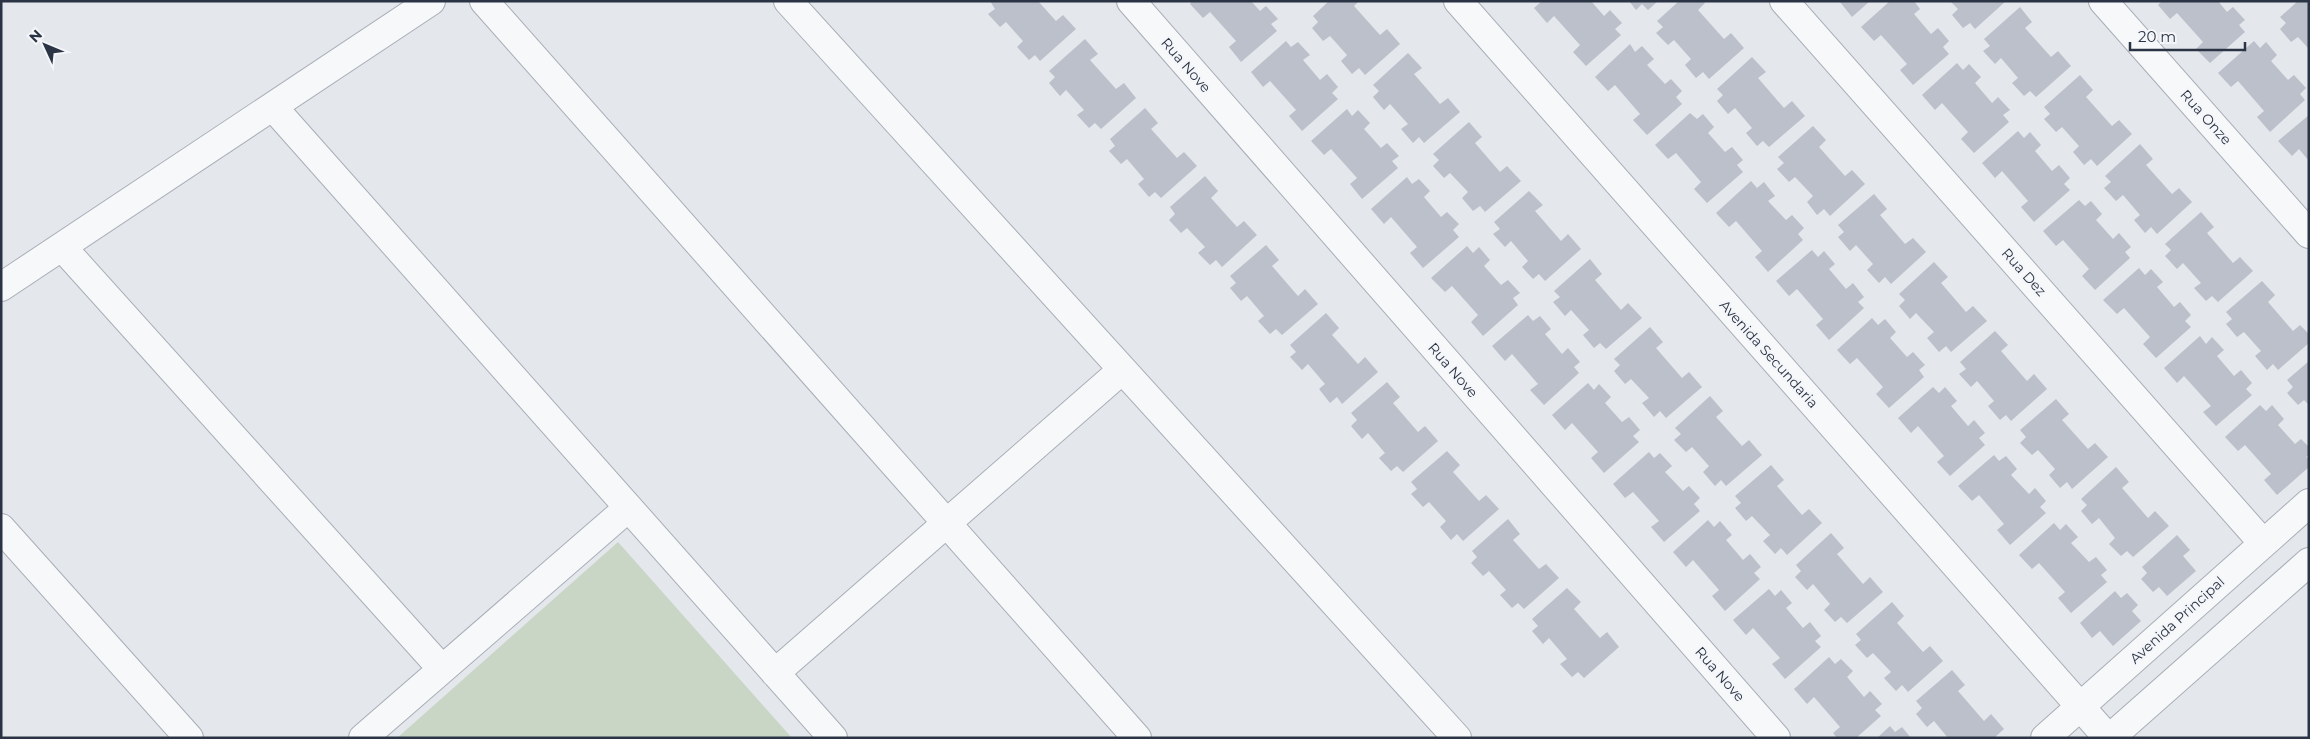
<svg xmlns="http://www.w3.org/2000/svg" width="2310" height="739" viewBox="0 0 2310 739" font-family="Montserrat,sans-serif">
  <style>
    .green { fill: #c9d6c5 }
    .building { fill: #bbc0ca }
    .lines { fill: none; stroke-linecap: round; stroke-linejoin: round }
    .minor-casing { stroke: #a9aeb7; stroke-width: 30 }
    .minor { stroke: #f7f8fa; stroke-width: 28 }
    .labels { text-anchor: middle; stroke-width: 4.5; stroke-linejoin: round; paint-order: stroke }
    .street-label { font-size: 14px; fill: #2b3445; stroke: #f4f6f9 }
  </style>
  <rect width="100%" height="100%" fill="#e4e7ec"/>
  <path class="green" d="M618,542L792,738H397Z"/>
  <path class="building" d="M990,1H1038L1056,21L1063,15L1076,29L1040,61L1035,55L1029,60L1017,47L1023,41L1006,22L1000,27L988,14L995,9Z
    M1192,1H1251L1260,11L1266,6L1278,19L1271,24L1277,31L1241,62L1229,47L1236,41L1210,12L1203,18L1190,4Z
    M1329,1H1359L1354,6L1380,35L1387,29L1400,44L1365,75L1359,68L1352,74L1341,61L1347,55L1330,36L1323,41L1312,28L1318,22L1313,16Z
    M1542,1H1591L1604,16L1610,10L1622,23L1615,29L1621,35L1586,66L1573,52L1580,45L1554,16L1547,23L1534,8Z
    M1629,1H1658L1648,10L1642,4L1636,10Z
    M1679,1H1703L1705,3L1698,10L1724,39L1731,33L1744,48L1709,79L1703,72L1696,78L1685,65L1691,59L1674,40L1668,45L1656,33L1663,27L1657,21Z
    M1841,1H1870L1852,17L1840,2Z
    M1890,1H1914L1920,9L1914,14L1931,34L1938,28L1949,41L1943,47L1949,54L1913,85L1900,70L1907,64L1881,35L1874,41L1861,27Z
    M1950,1H2006L1975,29L1970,23L1963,28L1952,15L1958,9Z
    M2162,1H2218L2227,12L2233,7L2245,20L2239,25L2245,32L2210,63L2196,49L2203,42L2177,13L2170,19L2158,5Z
    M2298,1H2309V49L2298,37L2291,42L2280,29L2286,23L2280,17Z
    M2020,7L2032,22L2025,28L2051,57L2058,51L2071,66L2036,97L2030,91L2024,96L2012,83L2018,78L2001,58L1995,64L1983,51L1990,46L1984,39Z
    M1085,39L1098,54L1090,60L1116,89L1124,83L1136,98L1101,129L1095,123L1089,128L1077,115L1084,110L1066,90L1060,96L1049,83L1055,77L1049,71Z
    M1286,41L1291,47L1298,42L1310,55L1303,60L1320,80L1327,74L1338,87L1332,93L1338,99L1302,131L1289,116L1296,110L1270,81L1263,87L1251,72Z
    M2254,41L2260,48L2266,42L2277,55L2271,61L2288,80L2294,75L2306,88L2300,94L2305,100L2270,132L2257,117L2264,111L2238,81L2231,87L2218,73Z
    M1630,44L1635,52L1642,46L1654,59L1647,65L1665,84L1671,79L1682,91L1676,97L1682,104L1647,135L1633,120L1640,114L1615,85L1608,91L1595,77Z
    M1408,53L1422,68L1414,74L1440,104L1448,98L1460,112L1424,143L1419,137L1413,143L1401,129L1408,124L1390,104L1384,110L1373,97L1379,91L1373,85Z
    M1752,57L1766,72L1758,78L1784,108L1792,101L1805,116L1769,147L1763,141L1757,146L1746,133L1752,128L1735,108L1728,114L1717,101L1723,95L1717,89Z
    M1957,63L1963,70L1969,64L1981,77L1975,83L1992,103L1998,97L2010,110L2003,115L2009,122L1974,153L1961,139L1968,132L1942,103L1935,110L1922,95Z
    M2080,75L2093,90L2086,97L2112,126L2119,120L2132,134L2097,166L2091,159L2084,165L2073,152L2079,146L2062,127L2056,132L2044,119L2050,114L2044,107Z
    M1145,108L1158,123L1151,129L1177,158L1184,152L1197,166L1161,198L1155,192L1149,197L1138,184L1144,179L1127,159L1121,164L1109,151L1115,146L1110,139Z
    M1347,109L1352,116L1358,110L1370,123L1364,129L1381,148L1387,143L1399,156L1392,161L1398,168L1362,199L1350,184L1357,178L1331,149L1324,155L1311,141Z
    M1690,113L1697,119L1703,114L1714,127L1708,133L1725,152L1732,147L1743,160L1737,165L1743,172L1707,203L1694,189L1701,182L1676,153L1668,159L1655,145Z
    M2309,115V161L2299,149L2292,156L2278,141Z
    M1469,122L1482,137L1475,143L1500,172L1507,166L1521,181L1485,212L1480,206L1473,211L1462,198L1468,192L1450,173L1444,178L1433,166L1439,160L1433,154Z
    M1813,126L1826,140L1819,147L1845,176L1852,170L1865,184L1830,216L1824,209L1817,215L1807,202L1813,196L1795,177L1789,182L1777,169L1784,163L1778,157Z
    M2018,131L2024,138L2030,132L2041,145L2035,151L2052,171L2059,165L2070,178L2064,184L2070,190L2034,222L2021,207L2028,201L2002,171L1995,178L1982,163Z
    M2140,144L2153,159L2146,165L2172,194L2179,188L2192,202L2157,234L2151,227L2145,233L2134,220L2140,215L2123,195L2116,201L2104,188L2111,182L2105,176Z
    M1205,176L1218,191L1211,198L1237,227L1244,221L1257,235L1222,267L1216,260L1210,265L1198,253L1205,247L1187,228L1181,233L1169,220L1175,214L1170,207Z
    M1407,177L1412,184L1419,179L1430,191L1424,197L1441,217L1447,212L1459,224L1453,230L1459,237L1423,268L1410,253L1417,247L1391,217L1384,224L1371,209Z
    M1751,181L1757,188L1764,182L1775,196L1768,201L1786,220L1792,215L1804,228L1798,234L1803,240L1768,272L1755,257L1762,251L1736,221L1729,227L1716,213Z
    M1529,191L1543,205L1535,211L1561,241L1568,234L1581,249L1545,281L1539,274L1533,279L1522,267L1528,261L1511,241L1505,247L1493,234L1500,229L1494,222Z
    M1874,194L1887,209L1880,215L1905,244L1913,238L1926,252L1891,284L1885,277L1879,283L1867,270L1873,264L1856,245L1850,251L1838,237L1844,232L1838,225Z
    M2079,200L2085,206L2091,201L2102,214L2096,220L2113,239L2119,233L2131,247L2125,252L2130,258L2095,290L2082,276L2089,269L2063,240L2056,246L2043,231Z
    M2201,212L2214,227L2207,233L2233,263L2240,257L2253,271L2218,302L2212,296L2206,301L2194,288L2201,283L2183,263L2177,269L2165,256L2171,250L2165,244Z
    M1266,245L1279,260L1272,266L1298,296L1305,289L1318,304L1282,335L1276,329L1270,334L1258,321L1264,316L1247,296L1241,301L1230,288L1236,283L1230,276Z
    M1467,246L1473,253L1479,247L1490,260L1484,266L1501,285L1508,280L1520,293L1513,298L1518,305L1483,336L1471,322L1478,315L1452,286L1445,292L1431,278Z
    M1812,250L1818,257L1824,251L1835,264L1829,269L1846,289L1853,283L1864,297L1858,302L1864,308L1829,340L1816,325L1823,319L1797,289L1789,296L1776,281Z
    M1590,259L1602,274L1595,280L1621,310L1628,303L1642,318L1606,349L1600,343L1594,348L1583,335L1589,330L1571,310L1565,316L1553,302L1560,297L1554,291Z
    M1934,262L1948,277L1941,283L1966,312L1973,306L1987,321L1951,352L1946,346L1939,352L1927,338L1934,332L1916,313L1910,319L1899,306L1905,300L1899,294Z
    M2139,268L2145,275L2151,269L2163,282L2157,287L2174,307L2180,302L2191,315L2185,321L2191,327L2156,358L2143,344L2150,337L2124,308L2117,314L2103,300Z
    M2262,281L2275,295L2268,302L2293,331L2300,325L2309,334V343L2278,370L2273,364L2267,370L2255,356L2261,351L2244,332L2237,337L2226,324L2232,319L2226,312Z
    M1326,313L1339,328L1332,335L1358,364L1365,357L1378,372L1342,404L1337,397L1330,403L1319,389L1325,384L1308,364L1302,370L1290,357L1296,352L1290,345Z
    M1528,315L1533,321L1540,316L1551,329L1545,334L1562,354L1568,348L1580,362L1574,367L1579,373L1544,405L1530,390L1538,384L1512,354L1505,361L1492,346Z
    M1872,318L1878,325L1885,319L1896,332L1890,338L1907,357L1913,352L1925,365L1919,370L1924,377L1889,408L1876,394L1883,387L1857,358L1850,364L1837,350Z
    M1650,327L1663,342L1656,348L1682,378L1689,372L1702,387L1666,418L1660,411L1654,417L1642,403L1649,398L1631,379L1625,384L1614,371L1620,365L1614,359Z
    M1995,331L2008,345L2001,351L2027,381L2034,374L2047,389L2011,421L2006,415L2000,420L1988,406L1994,401L1977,381L1971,387L1959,374L1966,369L1960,362Z
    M2200,336L2206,344L2212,337L2224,350L2217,356L2234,376L2241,370L2252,383L2246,389L2252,395L2216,426L2203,412L2211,406L2184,376L2177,383L2164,368Z
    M2309,361V405L2304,400L2298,405L2287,393L2293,387L2287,380Z
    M1387,382L1400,397L1393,403L1418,432L1425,426L1438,441L1403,472L1397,466L1391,471L1379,458L1385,453L1368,433L1362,439L1351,426L1357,420L1351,413Z
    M1588,383L1594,390L1599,384L1611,397L1605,403L1622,422L1629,417L1640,430L1633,436L1639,442L1604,473L1591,458L1598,452L1572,423L1565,430L1552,415Z
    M1933,387L1939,393L1945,387L1957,401L1951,406L1968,426L1974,420L1985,433L1979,438L1985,445L1950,476L1937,462L1944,456L1918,426L1911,433L1898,418Z
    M1710,396L1723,411L1716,417L1742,446L1749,440L1762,455L1726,486L1721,480L1715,486L1703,472L1709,466L1692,447L1686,452L1674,440L1681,434L1675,428Z
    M2056,399L2069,414L2062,420L2088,449L2095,443L2108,457L2072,489L2067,482L2060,488L2049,475L2055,469L2038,450L2032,455L2020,443L2026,437L2020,430Z
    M2260,405L2266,411L2272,405L2284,419L2278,425L2295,444L2301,439L2309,447V455L2306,457L2309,459V467L2277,495L2264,480L2271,474L2245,445L2238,451L2225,437Z
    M1447,451L1460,465L1453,472L1479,501L1486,495L1499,509L1463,541L1457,534L1451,540L1440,527L1446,521L1429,502L1423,507L1411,494L1417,489L1411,482Z
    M1649,452L1654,458L1660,453L1672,466L1665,472L1683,491L1689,486L1700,498L1694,504L1700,511L1664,542L1651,527L1659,521L1633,492L1625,498L1613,484Z
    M1994,455L1999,461L2006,456L2017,469L2011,475L2029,494L2035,488L2046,501L2040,507L2046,513L2010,545L1997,530L2004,524L1979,495L1972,501L1958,486Z
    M1771,465L1784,480L1777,486L1802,515L1809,509L1822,523L1787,555L1781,548L1775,554L1763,541L1770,535L1752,516L1746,521L1735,508L1741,503L1735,496Z
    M2116,467L2129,482L2122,488L2148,518L2155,511L2169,526L2133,557L2127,551L2121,556L2109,544L2115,538L2099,518L2092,524L2081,511L2087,505L2081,499Z
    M1508,519L1520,534L1513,540L1539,569L1546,564L1559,578L1524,609L1518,603L1512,608L1500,595L1506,590L1489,571L1483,576L1471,563L1477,557L1472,551Z
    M1708,520L1714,527L1720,521L1732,535L1726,540L1743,560L1750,554L1761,567L1754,573L1760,579L1725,611L1712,596L1719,590L1693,560L1686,567L1673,552Z
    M2054,523L2060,530L2066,524L2078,537L2071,543L2089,562L2096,557L2107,570L2101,575L2107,582L2071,613L2058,598L2065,592L2039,563L2032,569L2019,555Z
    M1831,533L1844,548L1837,554L1863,584L1870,577L1883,592L1847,623L1841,617L1835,622L1824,610L1830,604L1813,584L1807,590L1795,577L1801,571L1796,565Z
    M2177,535L2190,550L2183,556L2196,571L2167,596L2159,587L2153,592L2141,579L2147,573L2142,567Z
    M1567,588L1581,602L1574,609L1600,638L1607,632L1619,647L1584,678L1578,672L1572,677L1560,664L1567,659L1549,638L1543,644L1532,631L1538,626L1532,619Z
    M1769,589L1775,596L1781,590L1792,603L1786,608L1803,628L1810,622L1821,636L1815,641L1821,647L1785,679L1772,664L1780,658L1753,628L1746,635L1733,620Z
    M2115,591L2121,598L2127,593L2138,605L2132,611L2141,621L2113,646L2100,631L2092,638L2080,623Z
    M1892,602L1904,616L1897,623L1923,652L1930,646L1943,661L1908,692L1902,685L1896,691L1884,678L1891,672L1873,653L1867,658L1855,645L1861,640L1856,634Z
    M1829,657L1835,664L1841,659L1853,671L1847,677L1864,697L1870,691L1882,704L1875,710L1881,716L1856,738H1837L1833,733L1840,727L1814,697L1807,704L1794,689Z
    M1952,670L1965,685L1958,691L1984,721L1991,714L2004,729L1994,738H1948L1934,721L1927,727L1916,714L1922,708L1916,701Z
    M1890,726L1895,732L1902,727L1911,738H1877Z"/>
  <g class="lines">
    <g class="minor-casing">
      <path id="minor" d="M484,1L1137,738
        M788,1L1457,738
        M1131,1L1776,738
        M1458,1L2108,738
        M1784,1L2263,543
        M2103,1L2309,234
        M273,107L833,738
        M62,247L442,669
        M1,287L431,1
        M1,528L189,738
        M775,673L1122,370
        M363,738L628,508
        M2045,738L2309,503
        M2110,738L2309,562"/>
    </g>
    <use href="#minor" class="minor"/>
  </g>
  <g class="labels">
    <g class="street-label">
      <text transform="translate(1186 65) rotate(49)" y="5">Rua Nove</text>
      <text transform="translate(2206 117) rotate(48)" y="5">Rua Onze</text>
      <text transform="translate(2024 272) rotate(48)" y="5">Rua Dez</text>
      <text transform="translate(1769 354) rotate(48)" y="5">Avenida Secundaria</text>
      <text transform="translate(1453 370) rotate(49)" y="5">Rua Nove</text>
      <text transform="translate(2177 620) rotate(-42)" y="5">Avenida Principal</text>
      <text transform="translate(1720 674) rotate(49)" y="5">Rua Nove</text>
    </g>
  </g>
  <rect width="2310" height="739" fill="none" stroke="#2b3445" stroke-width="5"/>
  <g transform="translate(45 45) rotate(314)" stroke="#f4f6f9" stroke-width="4" paint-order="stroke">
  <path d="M0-4L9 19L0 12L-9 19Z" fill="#2b3445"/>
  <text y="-8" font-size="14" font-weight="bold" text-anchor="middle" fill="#2b3445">N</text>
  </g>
  <path d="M2130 42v8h115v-8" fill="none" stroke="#2b3445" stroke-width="2.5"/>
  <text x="2138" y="42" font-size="15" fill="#2b3445" stroke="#f4f6f9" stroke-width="4" paint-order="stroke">20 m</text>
</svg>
